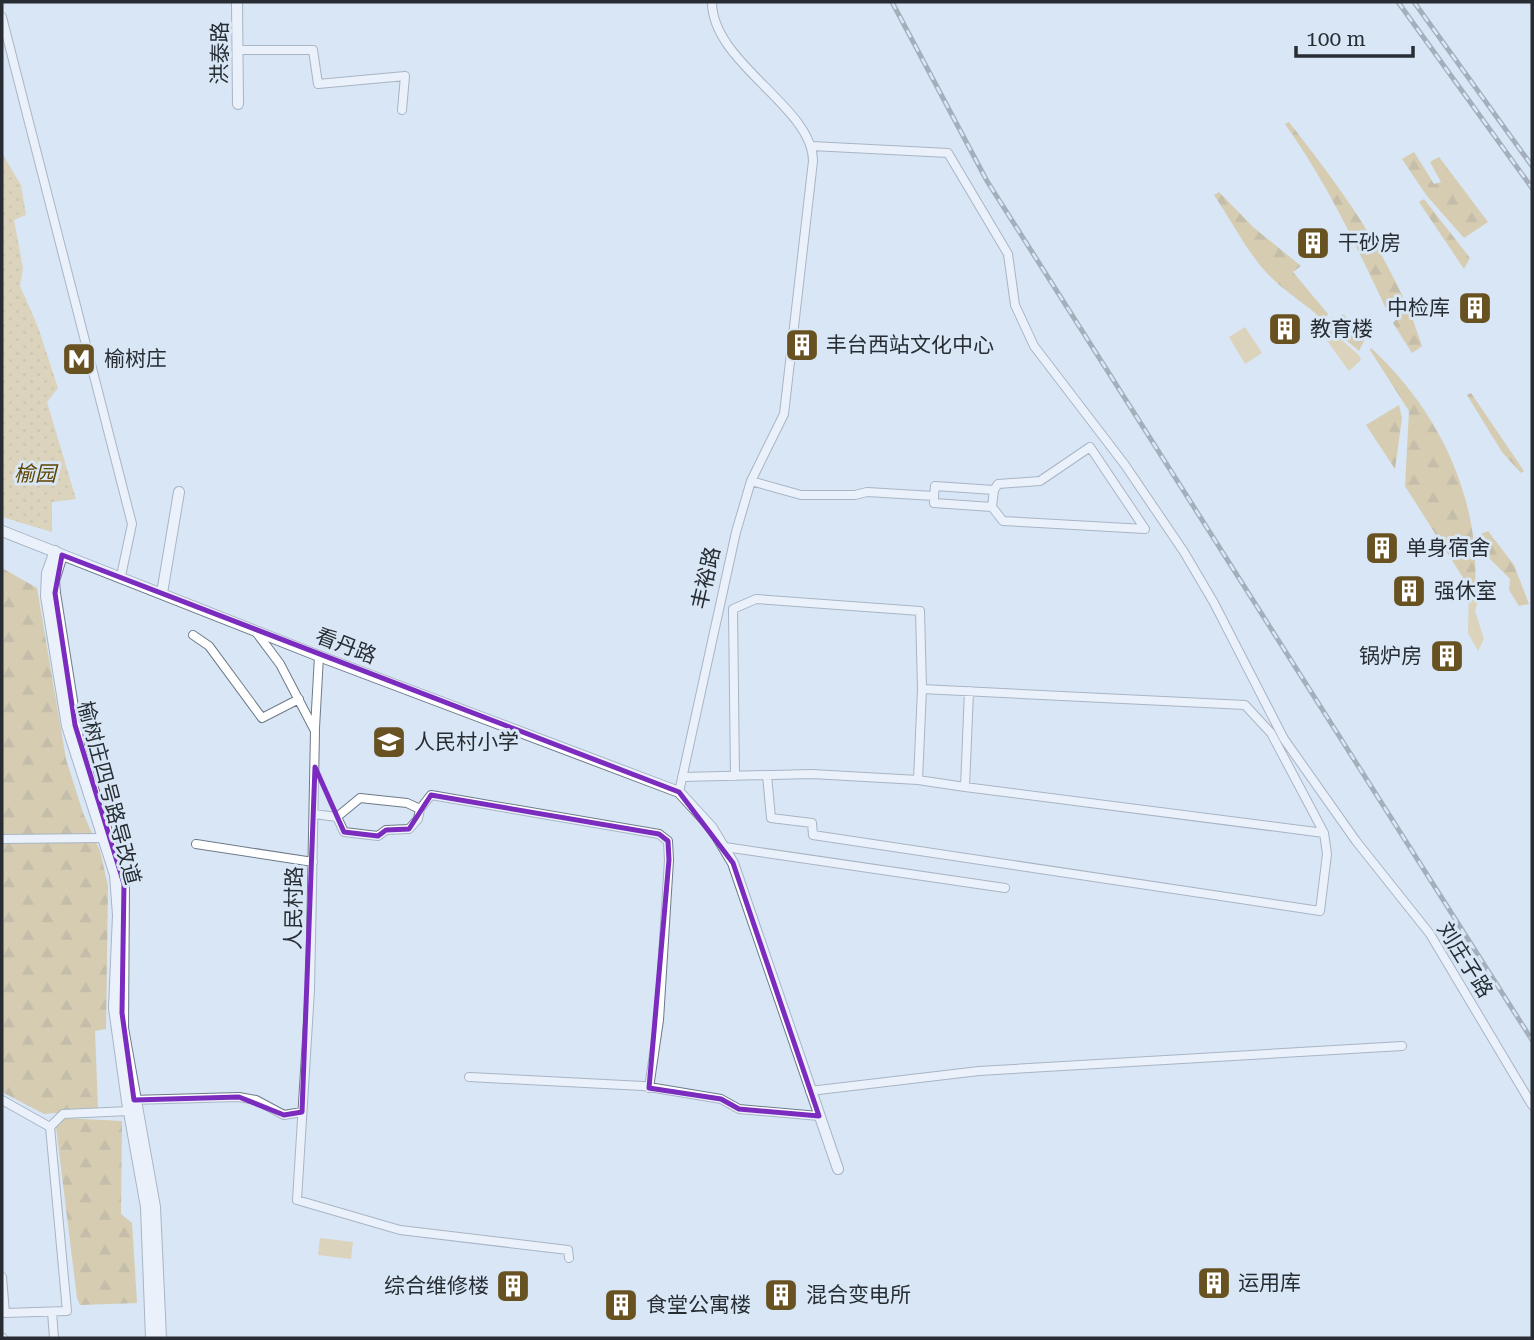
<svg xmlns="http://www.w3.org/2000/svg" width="1534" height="1340" viewBox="0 0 1534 1340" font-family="'Roboto Serif','Noto Sans SC',serif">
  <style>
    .grass { fill: #debd75 }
    .forest { fill: url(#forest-firs) }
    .park { fill: url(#park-dots) }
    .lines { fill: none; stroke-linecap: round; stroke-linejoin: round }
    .minor-casing { stroke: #6e7a89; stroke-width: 10 }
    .tertiary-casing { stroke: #6e7a89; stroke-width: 12 }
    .minor { stroke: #fff; stroke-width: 8 }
    .tertiary { stroke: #fff; stroke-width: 10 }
    .rail-casing { stroke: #646d77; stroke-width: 5 }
    .rail { stroke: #d8e6f6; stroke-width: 2.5; stroke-dasharray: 8; stroke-linecap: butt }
    .marked { fill: none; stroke: #7b2cbf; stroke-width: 5; stroke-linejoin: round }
    .labels { text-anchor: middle; stroke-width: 6; stroke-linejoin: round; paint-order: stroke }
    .street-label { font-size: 21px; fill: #272d33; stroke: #d8e6f6 }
    .poi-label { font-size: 21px; fill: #272d33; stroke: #d8e6f6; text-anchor: start }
    .park-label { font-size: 21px; font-style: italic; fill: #5e4501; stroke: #d8e6f6 }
  </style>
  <defs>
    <pattern id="forest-firs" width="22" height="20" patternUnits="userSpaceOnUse" patternTransform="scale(1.75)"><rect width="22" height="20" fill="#d2ad5d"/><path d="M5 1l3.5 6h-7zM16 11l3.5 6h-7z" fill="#aa8d4d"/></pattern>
    <pattern id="park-dots" width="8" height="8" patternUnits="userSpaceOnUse" patternTransform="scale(1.75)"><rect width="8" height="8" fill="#debd75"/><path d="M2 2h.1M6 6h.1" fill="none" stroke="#bea366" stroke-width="1.8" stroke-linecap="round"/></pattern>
  </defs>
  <rect width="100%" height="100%" fill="#d8e6f6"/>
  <path class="grass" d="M1324,325L1359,355L1361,360L1349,371L1320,331Z
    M1245,327L1262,353L1245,364L1229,337Z
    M1475,586L1481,592L1475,611L1484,639L1478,651L1468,633L1469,587Z
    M320,1238L353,1242L351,1259L318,1255Z"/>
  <path class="forest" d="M1289,122C1335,181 1371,229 1403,297L1388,313C1356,245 1329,186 1285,124Z
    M1414,152L1434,184L1441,182L1430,162L1439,157L1488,222L1464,238L1427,196L1402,159Z
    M1219,192L1253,227L1301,266L1293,272L1328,314L1324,321C1305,303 1283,291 1266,272C1246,250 1231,220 1214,195Z
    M1424,199L1470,258L1464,269L1419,202Z
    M1408,306L1422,346L1412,353L1393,323Z
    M1343,314L1352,323L1350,326L1365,339L1359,351L1327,324L1332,317L1337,319Z
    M1371,348C1437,409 1480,495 1475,586L1469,587L1405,486L1409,411L1370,350Z
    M1471,393L1524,471L1521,473L1502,452L1467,395Z
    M1399,405L1402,418L1395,469L1366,425Z
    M1488,531L1514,565L1529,604L1519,606L1509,590L1510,579L1488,557L1481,534Z
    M2,568L37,588L66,759L83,813L100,851L108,886L106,1029L95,1031L98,1109L44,1114L2,1092Z
    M64,1118L122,1121L121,1214L132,1223L137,1303L80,1305L77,1298L56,1127Z"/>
  <path class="park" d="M2,153L21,185L26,215L14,220L23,268L20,286L38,327L58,388L47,402L76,499L52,502V532L2,517Z"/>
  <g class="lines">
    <g class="minor-casing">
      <path id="minor" d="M2,17L132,524L121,576
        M239,50H313L318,84L405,76L402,110
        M812,146L948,153L1008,254L1015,305L1034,346L1125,465L1184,552L1214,603L1284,739L1356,841L1430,934L1532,1105
        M751,481L801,495H855L867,492L934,496V503L992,507L994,490L935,486L934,496
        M992,507L1003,521L1145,529L1090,447L1040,481L998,484L994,490
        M256,632L280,664L315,731L310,990L297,1200L400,1230L568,1250L569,1258
        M193,635L209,646L262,718L299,699
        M922,689L1245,705L1271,733L1324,833L965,787
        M315,728L319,656
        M767,775L771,818L812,823L813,835L1320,911L1327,854L1324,833
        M682,777L812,774L918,780L922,689L920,611L756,599L733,609L735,776
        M918,780L965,787L969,691
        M679,792L736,532L751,481L784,414L813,161C813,107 712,63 712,2
        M314,814L337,817L360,798L407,803L420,809L431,795L659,834L668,841L669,860L659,1020L649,1088
        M337,817L344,832L378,836L386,830L409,829L418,819L420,809
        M2,839L103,838
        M196,844L313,862
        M725,847L1005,888
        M469,1077L643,1086L721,1099L739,1109L819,1116
        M810,1091L979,1071L1402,1046
        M2,1100L50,1127
        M131,1100L239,1097L256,1100L284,1115L302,1112
        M50,1127L63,1114L129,1111
        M2,1277L5,1313L67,1311L50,1127
        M52,1312L54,1338
        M2,1338H3"/>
    </g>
    <g class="tertiary-casing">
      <path id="tertiary" d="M237,2L238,104
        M2,531L319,656L679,792L712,828L733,863L838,1169
        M55,551L47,573L46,596L67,726L115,875L118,915L114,1008L127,1101L146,1207L151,1338
        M62,555L54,581L55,593L79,745L124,884L123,1028L155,1207L161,1338
        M162,593L179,492"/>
    </g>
    <use href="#minor" class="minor"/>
    <use href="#tertiary" class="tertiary"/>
    <g class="rail-casing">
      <path id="rail" d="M892,2L987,181L1532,1040
        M1398,2L1532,188
        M1414,2L1532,166"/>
    </g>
    <use href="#rail" class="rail"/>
  </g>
  <path d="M0 0H1534V1340H0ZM62,555L679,792L733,863L819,1116L739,1109L721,1099L649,1088L669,860L668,841L659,834L431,795L409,829L386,830L378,836L344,832L315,767L302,1112L284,1115L239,1097L134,1100L122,1013L124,884L75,725L55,593Z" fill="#d8e6f6" fill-opacity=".55" fill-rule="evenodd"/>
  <path class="marked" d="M62,555L679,792L733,863L819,1116L739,1109L721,1099L649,1088L669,860L668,841L659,834L431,795L409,829L386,830L378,836L344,832L315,767L302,1112L284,1115L239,1097L134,1100L122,1013L124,884L75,725L55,593Z"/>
  <defs>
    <g id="building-square" transform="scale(1.75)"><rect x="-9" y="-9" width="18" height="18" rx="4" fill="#685222" stroke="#d8e6f6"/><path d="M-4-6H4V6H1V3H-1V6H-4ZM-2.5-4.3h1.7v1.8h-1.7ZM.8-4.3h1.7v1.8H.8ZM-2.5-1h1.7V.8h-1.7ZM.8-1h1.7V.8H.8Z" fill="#fff"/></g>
    <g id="metro-square" transform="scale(1.75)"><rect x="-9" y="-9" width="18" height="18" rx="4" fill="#685222" stroke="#d8e6f6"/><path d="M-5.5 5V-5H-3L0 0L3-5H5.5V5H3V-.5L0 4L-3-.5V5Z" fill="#fff"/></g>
    <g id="school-square" transform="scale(1.75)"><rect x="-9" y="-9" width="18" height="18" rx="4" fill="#685222" stroke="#d8e6f6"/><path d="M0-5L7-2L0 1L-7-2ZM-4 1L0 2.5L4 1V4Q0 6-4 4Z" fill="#fff"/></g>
  </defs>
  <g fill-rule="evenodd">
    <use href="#building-square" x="1313" y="243"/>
    <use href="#building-square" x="1475" y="308"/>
    <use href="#building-square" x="1285" y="329"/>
    <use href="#building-square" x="802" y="345"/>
    <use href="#metro-square" x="79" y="359"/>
    <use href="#building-square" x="1382" y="548"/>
    <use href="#building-square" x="1409" y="591"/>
    <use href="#building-square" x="1447" y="656"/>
    <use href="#school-square" x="389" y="742"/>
    <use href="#building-square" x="1214" y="1283"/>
    <use href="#building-square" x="513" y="1286"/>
    <use href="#building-square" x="781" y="1295"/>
    <use href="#building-square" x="621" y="1305"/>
  </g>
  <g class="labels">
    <g class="street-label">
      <text transform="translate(220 53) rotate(-90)" y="7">洪泰路</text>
      <text transform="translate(706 578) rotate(-77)" y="7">丰裕路</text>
      <text transform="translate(346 646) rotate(21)" y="7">看丹路</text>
      <text transform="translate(109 793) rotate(75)" y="7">榆树庄四号路导改道</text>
      <text transform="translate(294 908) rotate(-89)" y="7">人民村路</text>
      <text transform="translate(1465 960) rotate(58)" y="7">刘庄子路</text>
    </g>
    <g class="poi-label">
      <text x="1338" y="250">干砂房</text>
      <text x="1450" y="315" text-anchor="end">中检库</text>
      <text x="1310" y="336">教育楼</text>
      <text x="826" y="352">丰台西站文化中心</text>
      <text x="104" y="366">榆树庄</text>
      <text x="1406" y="555">单身宿舍</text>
      <text x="1434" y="598">强休室</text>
      <text x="1422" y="663" text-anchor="end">锅炉房</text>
      <text x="414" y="749">人民村小学</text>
      <text x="1238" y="1290">运用库</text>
      <text x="489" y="1293" text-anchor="end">综合维修楼</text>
      <text x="806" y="1302">混合变电所</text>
      <text x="646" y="1312">食堂公寓楼</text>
    </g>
    <g class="park-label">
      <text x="35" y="481">榆园</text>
    </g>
  </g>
  <rect width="1534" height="1340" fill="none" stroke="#272d33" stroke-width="7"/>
  <path d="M1296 46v10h117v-10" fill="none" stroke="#272d33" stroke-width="3.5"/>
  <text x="1306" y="46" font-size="21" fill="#272d33" stroke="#d8e6f6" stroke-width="5" paint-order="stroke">100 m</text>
</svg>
